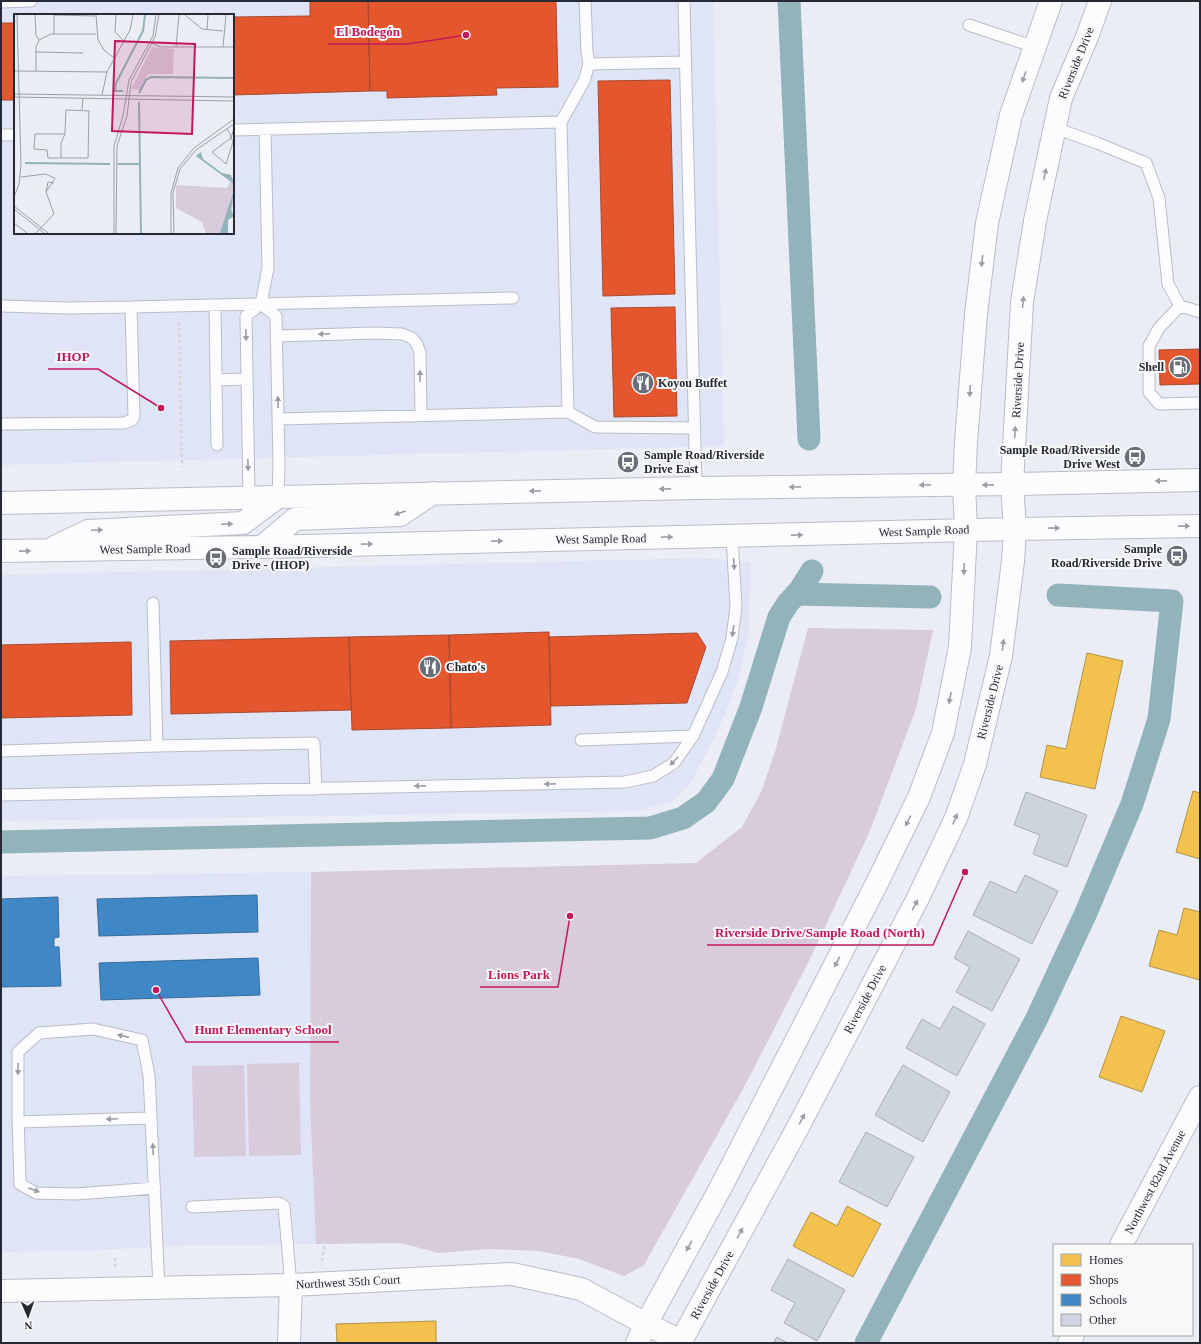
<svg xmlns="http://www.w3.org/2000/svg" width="1201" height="1344" viewBox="0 0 1201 1344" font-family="'Times New Roman',serif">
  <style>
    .built { fill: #dfe5f6; fill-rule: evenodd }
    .green { fill: #d8cbdb }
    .homes { fill: #f2c14e; stroke: #b49346 }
    .shops { fill: #e4572e; stroke: #aa4930 }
    .schools { fill: #3f88c5; stroke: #376c9a }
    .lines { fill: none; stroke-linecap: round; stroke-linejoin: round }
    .canal { stroke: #92b3ba; stroke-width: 23 }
    .building { fill: #cdd4dd; stroke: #a6aeb5 }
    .service-casing { stroke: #babdc6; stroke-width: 13 }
    .minor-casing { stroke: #babdc6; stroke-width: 24 }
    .tertiary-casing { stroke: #babdc6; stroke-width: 24 }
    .primary-casing { stroke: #babdc6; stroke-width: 24 }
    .path { stroke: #d4d5d8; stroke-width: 2.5; stroke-dasharray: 3 3; stroke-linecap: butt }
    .service { stroke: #fcfcfe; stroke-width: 11 }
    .minor { stroke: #fcfcfe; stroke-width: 22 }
    .tertiary { stroke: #fcfcfe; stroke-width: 22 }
    .primary { stroke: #fcfcfe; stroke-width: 22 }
    .oneway { fill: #9b9da4 }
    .labels { text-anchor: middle; stroke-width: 4; stroke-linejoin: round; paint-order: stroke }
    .street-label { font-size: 12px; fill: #242935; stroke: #f8f8f8 }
    .poi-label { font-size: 12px; font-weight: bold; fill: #242935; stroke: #f8f8f8; text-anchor: start }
    .inset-river { fill: none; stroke: #92b3ba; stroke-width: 2 }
    .inset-road { fill: none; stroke: #9b9fa8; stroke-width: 1 }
    .view { fill: #c2185b; fill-opacity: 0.15; stroke: #c2185b; stroke-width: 2 }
    .inset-edge { fill: none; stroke: #242935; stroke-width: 2 }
    .leader { fill: none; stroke: #c2185b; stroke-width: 1.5 }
    .callout-dot { fill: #c2185b; stroke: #f8f8f8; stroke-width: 1.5 }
    .callout-label { font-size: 13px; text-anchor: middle; font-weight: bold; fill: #c2185b; stroke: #f8f8f8; stroke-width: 4; stroke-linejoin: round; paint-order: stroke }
  </style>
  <rect width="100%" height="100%" fill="#eaedf5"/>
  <path class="built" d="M1,1H713L724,446L1,465ZM15,15H233V233H15Z
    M701,558L751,562L749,631L738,682L715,737L690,784L671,802L637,811L1,821V575Z
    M311,872L310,1103L316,1244L179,1246L97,1250L1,1252V876Z"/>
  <path class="green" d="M808,628L933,630L916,709L870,831L809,961L743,1089L644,1265L624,1276L579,1259L539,1251L488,1249L438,1253L401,1243L316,1244L310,1103L311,872L696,863L742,827L761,792L775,752Z
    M299,1063L301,1155L249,1156L247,1064Z
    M244,1065L246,1156L194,1157L192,1066Z"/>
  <path class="homes" d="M1087,653L1123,661L1095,789L1040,777L1047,745L1066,749Z
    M1193,791L1200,793V859L1176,852Z
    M1184,908L1200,912V980L1149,966L1159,930L1177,935Z
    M1121,1016L1165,1031L1142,1092L1099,1077Z
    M847,1206L881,1224L853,1277L793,1246L811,1212L837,1226Z
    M436,1321V1343H337L336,1324Z"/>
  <path class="shops" d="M310,1H368L370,91L233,95V17L310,16Z
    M368,1H556L558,87L496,88L497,95L387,98V91H370Z
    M1,23H15V100H1Z
    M670,80L675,294L603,296L598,81Z
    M675,307L677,416L614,417L611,308Z
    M1200,349V384L1160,385L1159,350Z
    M549,632L551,725L451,728L449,635Z
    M697,633L706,647L687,703L551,706L549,637Z
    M449,635L451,728L352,730L349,637Z
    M349,637L351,710L171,714L170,641Z
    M131,642L132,715L1,718V645Z"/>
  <path class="schools" d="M257,895L258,932L99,936L97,899Z
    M58,897L59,937L54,938V947H59L61,986L1,987V899Z
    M258,958L260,995L101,1000L99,963Z"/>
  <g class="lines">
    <path class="canal" d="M789,1L809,439
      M796,594L930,597
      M1,842L650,828L683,818L706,802L723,779L751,707L779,617L788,603L800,590L812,571
      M866,1343L1036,1020L1085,915L1132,804L1159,719L1172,601L1058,595"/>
  </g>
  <path class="building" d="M1026,792L1087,815L1067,867L1033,854L1040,835L1014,825Z
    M1025,875L1058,891L1032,944L973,915L990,881L1016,893Z
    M968,931L1020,959L992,1011L956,992L970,967L954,958Z
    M953,1006L985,1024L957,1076L906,1048L922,1019L940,1029Z
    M903,1065L950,1092L923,1142L875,1115Z
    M866,1132L914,1157L887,1207L839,1182Z
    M788,1259L845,1290L817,1341L784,1323L795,1303L771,1290Z
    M777,1337L788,1343H773Z"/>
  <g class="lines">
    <g class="service-casing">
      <path id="service" d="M585,1L587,52L589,64
        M684,1L696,488
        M1,2L31,1
        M969,25L1035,47
        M561,122L584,81L589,64L685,62
        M1055,128L1097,143L1146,163L1159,198L1168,284L1180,306L1200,312
        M233,130L561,122L568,412L278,419
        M1,135H15
        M261,304L276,316L279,466L278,497
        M215,305L216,380L247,379
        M1,306L68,308L131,307L513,298
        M1180,306L1159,328L1149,346V392L1159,404L1200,403
        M277,336L375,333L402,334L412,338L417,344L420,353L421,415
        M216,380L217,445
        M568,412L595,427L694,428
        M1,424L124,423L132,420L134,416L131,307
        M249,497L246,316L261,304L268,268L265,129
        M581,740L693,736
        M157,746L314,743L316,789
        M1,751L157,746L153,603
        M1,795L625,782L653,776L674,763L693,736L722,672L732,638L736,606L732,536
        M18,1122L151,1118
        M155,1188L76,1194L36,1193L20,1184L18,1114V1052L39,1033L93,1029L142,1040L149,1075L159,1288
        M192,1207L279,1203L284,1206L291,1285"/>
    </g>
    <g class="minor-casing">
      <path id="minor" d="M1121,1245L1200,1097
        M1,1291L291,1285L512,1274L581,1289L646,1324L681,1341
        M289,1343L291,1285
        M1069,1343L1073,1335"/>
    </g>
    <g class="tertiary-casing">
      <path id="tertiary" d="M637,1343L646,1324L721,1187L878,881L919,797L943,733L960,647L966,530L964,485L966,442L976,314L987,223L1011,115L1051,1
        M680,1343L797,1129L918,898L956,818L975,764L1001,656L1013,561L1015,529L1012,484L1022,302L1035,221L1061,98L1087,37L1100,1"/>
    </g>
    <g class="primary-casing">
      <path id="primary" d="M1,503L696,488L1012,484L1200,480
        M262,547L295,519L400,515L433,493
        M53,548L88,531L243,523L278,497
        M1,551L262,547L1015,529L1200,526"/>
    </g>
    <path class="path" d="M179,322L182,467
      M322,1261L324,1248L319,1098L320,1027L331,921L339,897L353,885L372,880L568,875L648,939L700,1014L731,1027
      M115,1267V1256"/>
    <use href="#service" class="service"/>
    <use href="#minor" class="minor"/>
    <use href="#tertiary" class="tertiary"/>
    <use href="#primary" class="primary"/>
  </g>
  <defs><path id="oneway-solid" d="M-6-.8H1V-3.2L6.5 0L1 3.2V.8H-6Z"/></defs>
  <g class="oneway">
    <use href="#oneway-solid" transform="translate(1024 77) rotate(109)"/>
    <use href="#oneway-solid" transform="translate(1045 174) rotate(-78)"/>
    <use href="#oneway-solid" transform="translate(982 261) rotate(97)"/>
    <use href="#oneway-solid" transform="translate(1023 302) rotate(-84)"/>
    <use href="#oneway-solid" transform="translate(324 334) rotate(178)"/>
    <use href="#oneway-solid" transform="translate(246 335) rotate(89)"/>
    <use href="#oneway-solid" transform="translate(420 376) rotate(-91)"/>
    <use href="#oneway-solid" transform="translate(970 391) rotate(94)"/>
    <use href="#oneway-solid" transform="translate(278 402) rotate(-91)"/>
    <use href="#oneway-solid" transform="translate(1015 432) rotate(-87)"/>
    <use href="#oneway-solid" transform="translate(248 465) rotate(89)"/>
    <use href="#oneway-solid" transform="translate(1161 481) rotate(179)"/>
    <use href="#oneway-solid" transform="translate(925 485) rotate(179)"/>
    <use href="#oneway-solid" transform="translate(988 485) rotate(179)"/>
    <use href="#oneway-solid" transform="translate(795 487) rotate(179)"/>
    <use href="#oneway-solid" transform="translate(665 489) rotate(179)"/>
    <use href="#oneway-solid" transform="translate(535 491) rotate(179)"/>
    <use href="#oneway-solid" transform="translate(400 513) rotate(161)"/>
    <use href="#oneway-solid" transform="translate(227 524) rotate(-3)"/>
    <use href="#oneway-solid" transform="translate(1184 526) rotate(-1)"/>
    <use href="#oneway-solid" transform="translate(1054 528) rotate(-1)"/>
    <use href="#oneway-solid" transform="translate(97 530) rotate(-3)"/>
    <use href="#oneway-solid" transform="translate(797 535) rotate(-1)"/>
    <use href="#oneway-solid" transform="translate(667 537) rotate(-1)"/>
    <use href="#oneway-solid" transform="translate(497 541) rotate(-1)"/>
    <use href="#oneway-solid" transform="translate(367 544) rotate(-1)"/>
    <use href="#oneway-solid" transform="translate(25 551) rotate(-1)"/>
    <use href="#oneway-solid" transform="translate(734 564) rotate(86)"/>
    <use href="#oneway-solid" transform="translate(964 569) rotate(93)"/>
    <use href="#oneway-solid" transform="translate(733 631) rotate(99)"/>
    <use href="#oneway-solid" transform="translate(1003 645) rotate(-83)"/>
    <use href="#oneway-solid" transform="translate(950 698) rotate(101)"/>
    <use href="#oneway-solid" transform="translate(674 761) rotate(134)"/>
    <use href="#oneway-solid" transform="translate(550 784) rotate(179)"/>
    <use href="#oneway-solid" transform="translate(420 786) rotate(179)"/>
    <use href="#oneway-solid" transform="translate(955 819) rotate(-67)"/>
    <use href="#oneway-solid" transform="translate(908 821) rotate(116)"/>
    <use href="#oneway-solid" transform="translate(915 905) rotate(-62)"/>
    <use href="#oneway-solid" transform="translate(837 962) rotate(117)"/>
    <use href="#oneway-solid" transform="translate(123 1036) rotate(-167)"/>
    <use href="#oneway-solid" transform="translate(18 1069) rotate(90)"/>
    <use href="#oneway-solid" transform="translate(112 1119) rotate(178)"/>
    <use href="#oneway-solid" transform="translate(802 1119) rotate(-62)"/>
    <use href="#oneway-solid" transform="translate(153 1149) rotate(-93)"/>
    <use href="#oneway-solid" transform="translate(34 1190) rotate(20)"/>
    <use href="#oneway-solid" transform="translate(740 1233) rotate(-61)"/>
    <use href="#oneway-solid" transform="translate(689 1246) rotate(119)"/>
  </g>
  <defs>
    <g id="fuel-disc" transform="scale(1.15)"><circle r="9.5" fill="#696e78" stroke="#f8f8f8"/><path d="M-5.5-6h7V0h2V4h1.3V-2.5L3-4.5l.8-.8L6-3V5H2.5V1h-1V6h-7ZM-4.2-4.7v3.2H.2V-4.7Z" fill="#fff"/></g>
    <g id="restaurant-disc" transform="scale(1.15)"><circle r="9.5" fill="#696e78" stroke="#f8f8f8"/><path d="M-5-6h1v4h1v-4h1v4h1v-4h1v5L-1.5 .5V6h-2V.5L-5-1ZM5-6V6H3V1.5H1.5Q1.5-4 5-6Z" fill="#fff"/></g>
    <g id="bus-disc" transform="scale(1.15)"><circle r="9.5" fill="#696e78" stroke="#f8f8f8"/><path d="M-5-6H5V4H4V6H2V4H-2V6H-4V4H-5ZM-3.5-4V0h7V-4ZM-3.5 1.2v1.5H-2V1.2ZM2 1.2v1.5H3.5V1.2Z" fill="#fff"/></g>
  </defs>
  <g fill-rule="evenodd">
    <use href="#fuel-disc" x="1180" y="367"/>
    <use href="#restaurant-disc" x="643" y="383"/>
    <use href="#bus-disc" x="1135" y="457"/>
    <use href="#bus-disc" x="628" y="462"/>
    <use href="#bus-disc" x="1177" y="556"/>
    <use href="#bus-disc" x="216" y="558"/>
    <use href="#restaurant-disc" x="430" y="667"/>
  </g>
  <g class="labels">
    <g class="street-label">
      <text transform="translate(1076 63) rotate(-68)" y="4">Riverside Drive</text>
      <text transform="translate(1018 380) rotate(-87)" y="4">Riverside Drive</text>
      <text transform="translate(924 531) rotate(-2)" y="4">West Sample Road</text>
      <text transform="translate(601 539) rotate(-1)" y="4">West Sample Road</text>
      <text transform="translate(145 549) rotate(-1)" y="4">West Sample Road</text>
      <text transform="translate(990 702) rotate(-76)" y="4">Riverside Drive</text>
      <text transform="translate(865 999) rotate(-62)" y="4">Riverside Drive</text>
      <text transform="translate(1155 1182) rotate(-62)" y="4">Northwest 82nd Avenue</text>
      <text transform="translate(348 1282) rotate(-3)" y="4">Northwest 35th Court</text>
      <text transform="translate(712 1285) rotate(-61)" y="4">Riverside Drive</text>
    </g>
    <g class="poi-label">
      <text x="1164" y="371" text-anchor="end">Shell</text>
      <text x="658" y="387">Koyou Buffet</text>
      <text x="1120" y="454" text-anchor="end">Sample Road/Riverside<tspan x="1120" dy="14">Drive West</tspan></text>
      <text x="644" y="459">Sample Road/Riverside<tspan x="644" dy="14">Drive East</tspan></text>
      <text x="1162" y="553" text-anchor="end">Sample<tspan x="1162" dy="14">Road/Riverside Drive</tspan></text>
      <text x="232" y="555">Sample Road/Riverside<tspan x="232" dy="14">Drive - (IHOP)</tspan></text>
      <text x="446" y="671">Chato's</text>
    </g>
  </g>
  <g transform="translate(14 14)">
    <rect width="220" height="220" fill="#eaedf5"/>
    <path d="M138,33L160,35L159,60H134L126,76L117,75ZM220,161V189L217,196L220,202L214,206V219H192L188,208L162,194V171L213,174Z" fill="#d8cbdb"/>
    <path d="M187,138L189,145L208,159L217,161L220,170L182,142ZM220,176L217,196L220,202L214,206V219H206Z" fill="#92b3ba"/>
    <path class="inset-river" d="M109,77H101L102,69L129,17L131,1M125,79L132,66L137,63L220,64M125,88L127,219M11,149L96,150M104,150H125"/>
    <path class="inset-road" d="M21,1L22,21L25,26L22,33V57M40,1L81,2M40,1V20M82,1L84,26L90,36L100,44M102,1L101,18L110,27M171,1L188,15L209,17M193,16L194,1M25,26L37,20H82M137,29L147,33H220M162,33L165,1M209,33L212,1M22,38L69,39M0,57L93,58M0,80L220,83M88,81L93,58L116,16L119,1M0,83L220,87M68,96L69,84M213,115L216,120L217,124L219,128L212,150L198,138L217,124L220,114M47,144V129L51,120V118L52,96L75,97L74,144H34L33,136L20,135L21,120H51M7,163L31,160L41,164L32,178L40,200L22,219M32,178L34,168L40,169M0,183L5,170L7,151L3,1M0,192L34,219M0,195L30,219M0,209L13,219M100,219V132L109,102L115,66L139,22L142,1M102,219L103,132L113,102L117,68L141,23L145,1M157,219V179L164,154L180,134L220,105M160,219L159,179L166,155L182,136L220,110"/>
    <path class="view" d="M101,27L181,30L178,120L98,117Z"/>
    <rect width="220" height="220" class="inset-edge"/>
  </g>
  <path class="leader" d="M466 35L408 44H328M161 408L98 369H48M965 872L933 945H707M570 916L558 987H480M156 990L186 1042H339"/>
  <g class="callout-dot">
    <circle cx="466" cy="35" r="4"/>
    <circle cx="161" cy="408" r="4"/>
    <circle cx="965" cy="872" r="4"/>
    <circle cx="570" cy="916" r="4"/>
    <circle cx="156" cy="990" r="4"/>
  </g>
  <g class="callout-label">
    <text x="368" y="36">El Bodegón</text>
    <text x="73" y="361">IHOP</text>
    <text x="820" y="937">Riverside Drive/Sample Road (North)</text>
    <text x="519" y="979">Lions Park</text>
    <text x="263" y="1034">Hunt Elementary School</text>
  </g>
  <rect width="1201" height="1344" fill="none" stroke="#242935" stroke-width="4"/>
  <rect x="1053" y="1244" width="140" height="92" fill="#f8f8f8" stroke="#a3a5aa"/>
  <rect x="1061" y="1254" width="20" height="12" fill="#f2c14e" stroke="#a3a5aa"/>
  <text x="1089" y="1264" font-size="12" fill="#242935">Homes</text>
  <rect x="1061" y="1274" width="20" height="12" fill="#e4572e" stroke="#a3a5aa"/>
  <text x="1089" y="1284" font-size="12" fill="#242935">Shops</text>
  <rect x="1061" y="1294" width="20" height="12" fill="#3f88c5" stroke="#a3a5aa"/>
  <text x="1089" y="1304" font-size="12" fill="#242935">Schools</text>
  <rect x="1061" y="1314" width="20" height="12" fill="#cdd4dd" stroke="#a3a5aa"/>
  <text x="1089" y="1324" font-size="12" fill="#242935">Other</text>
  <g transform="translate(28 1316) rotate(178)" stroke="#f8f8f8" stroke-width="3" paint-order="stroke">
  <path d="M0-3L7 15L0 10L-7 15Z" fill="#242935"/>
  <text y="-6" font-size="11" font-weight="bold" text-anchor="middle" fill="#242935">N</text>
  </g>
</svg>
